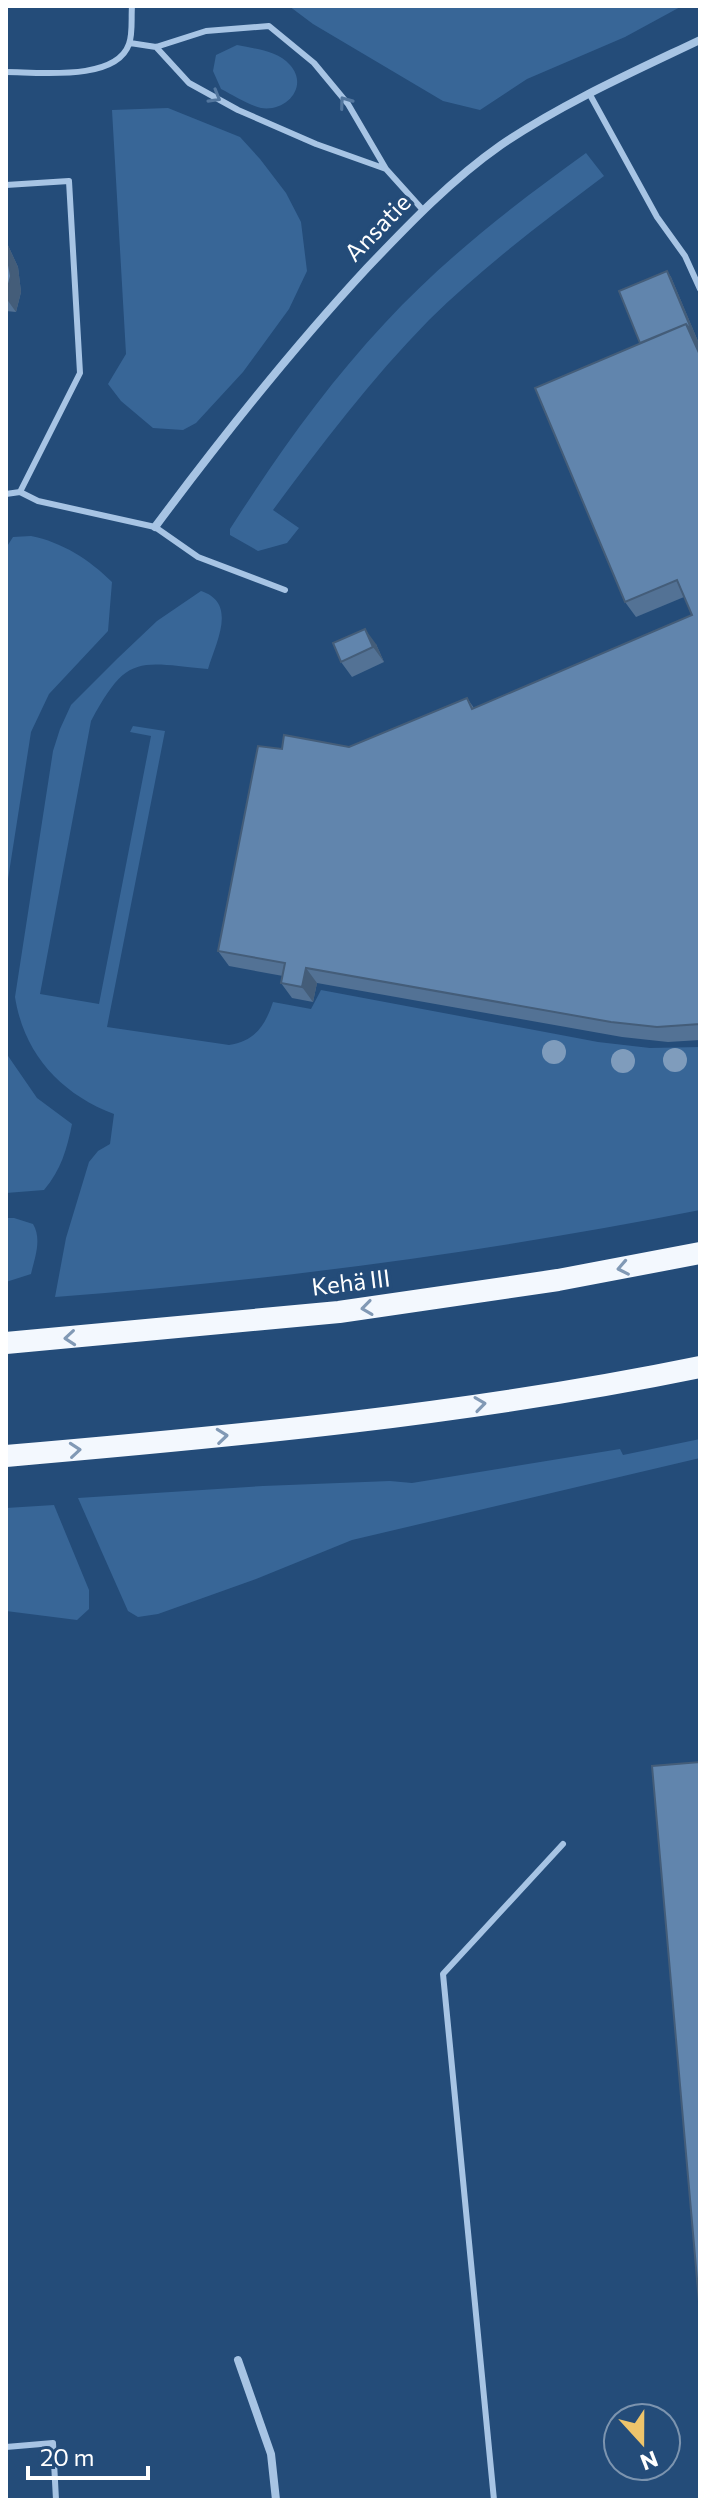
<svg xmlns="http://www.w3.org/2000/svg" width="706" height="2506" viewBox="0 0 706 2506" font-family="Commissioner,sans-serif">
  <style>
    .grass { fill: #386697 }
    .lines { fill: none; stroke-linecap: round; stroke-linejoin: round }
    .service { stroke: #a7c4e4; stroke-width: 6 }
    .minor { stroke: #a7c4e4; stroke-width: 8 }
    .trunk { stroke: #f3f8fe; stroke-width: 22 }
    .tree { fill: #7f9cbc }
    .wall { fill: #537295 }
    .shaded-wall { fill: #445d79 }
    .building { fill: #6185ad; stroke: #445d79; stroke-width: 2 }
    .oneway { stroke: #52769e }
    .oneway2 { stroke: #8199b5 }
    .labels { text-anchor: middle; stroke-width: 7; stroke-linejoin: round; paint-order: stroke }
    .street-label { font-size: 24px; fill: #fff; stroke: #244c79 }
  </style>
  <rect width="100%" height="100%" fill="#244c79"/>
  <path class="grass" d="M289,6H682L625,37L527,79L480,110L443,101L313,24Z
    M237,45C255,49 277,50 290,65C309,86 287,112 261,108C248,105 233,95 221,89L213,71L216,55Z
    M168,108L240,137L260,159L286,193L301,222L307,271L289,309L243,372L196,423L183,430L153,428L121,401L108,384L126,354L112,110Z
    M586,153L604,176C544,221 483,267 429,320C371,379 322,444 273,510L299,528L287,543L258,551L230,535V529C276,457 326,386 385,323C444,259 515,204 586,153Z
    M31,536C62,542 90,560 112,582L108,631L49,694L31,732L6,892V548L13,537Z
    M201,591C238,603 216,642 208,669C137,662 127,654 91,721L40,994L99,1004L151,736L130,732L133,726L165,731L107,1027L229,1045C255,1041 265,1026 273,1002L311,1009L321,990L598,1042L650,1048L700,1047V1210C487,1252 271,1281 55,1297L66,1238L89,1162L98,1151L110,1144L114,1114C61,1094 24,1054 15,997L53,751L60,729L71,705L118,658L157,621Z
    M6,1053L37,1098L72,1124C67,1149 61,1170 44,1190L6,1193Z
    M6,1218H14L33,1224C42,1239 35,1257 31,1274L6,1282Z
    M700,1439V1458L352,1540L256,1579L158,1614L138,1617L128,1611L78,1498L263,1486L390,1481L412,1483L620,1449L623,1455Z
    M54,1505L89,1590V1609L77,1620L6,1611V1508Z"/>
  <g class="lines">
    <path class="service" d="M130,43L156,47L206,31L269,26L314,63L348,104L386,169L422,209
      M156,47L189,83L238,110L316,144L386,169
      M6,72C37,72 116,82 129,44C133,33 131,18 132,6
      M589,93L657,217L685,256L700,289
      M6,185L69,181L80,373L20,492
      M6,494L20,492L38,501L155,527L198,557L285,590
      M6,2447L53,2443L56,2500
      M494,2500L443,1974L563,1844"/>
    <path class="minor" d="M155,527C222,437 291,350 367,268C409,224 451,180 501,145C563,103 633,72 700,40
      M238,2360L271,2454L276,2500"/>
    <path class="trunk" d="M6,1343L339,1312L558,1280L700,1253
      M6,1456C238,1436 471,1414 700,1367"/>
  </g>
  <g class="tree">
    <circle cx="554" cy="1052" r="12"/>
    <circle cx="675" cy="1060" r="12"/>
    <circle cx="623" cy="1061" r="12"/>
  </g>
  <path class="wall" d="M6,241L18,267L21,292L16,312L6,311Z
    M667,271L671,277L700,346V1040L668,1042L622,1037L317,983L313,1002L292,998L281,983L283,976L229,966L218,951L282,749L349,747L467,698L474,708L692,615L684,597L636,617L625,602L640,343Z
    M376,644L384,662L352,677L341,662Z"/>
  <path class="shaded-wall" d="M6,241L18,267L21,292L16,312L6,298Z
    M667,271L671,277L700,346V355L686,324Z
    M365,629L376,644L384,662L373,647Z
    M306,968L317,983L313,1002L302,987Z"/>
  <path class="building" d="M6,249L11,276L6,295Z
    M667,271L693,333L686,324L640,343L619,291Z
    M686,324L700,355V1024L657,1027L611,1022L306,968L302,987L281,983L285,963L218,951L258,746L282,749L284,735L349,747L467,698L472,709L692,615L677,580L625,602L535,388Z
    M365,629L373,647L341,662L333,643Z
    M700,1762V2313L652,1766Z"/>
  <defs><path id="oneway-chevron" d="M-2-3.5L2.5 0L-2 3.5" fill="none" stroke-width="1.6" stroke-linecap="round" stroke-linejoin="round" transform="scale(2)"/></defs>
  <g class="oneway">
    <use href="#oneway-chevron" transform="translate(215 97) rotate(30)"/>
    <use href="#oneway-chevron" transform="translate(345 102) rotate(-126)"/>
  </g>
  <g class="oneway2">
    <use href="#oneway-chevron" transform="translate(623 1268) rotate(169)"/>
    <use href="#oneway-chevron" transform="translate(367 1308) rotate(172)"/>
    <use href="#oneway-chevron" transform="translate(70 1338) rotate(175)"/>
    <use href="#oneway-chevron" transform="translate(480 1404) rotate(-8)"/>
    <use href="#oneway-chevron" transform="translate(222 1436) rotate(-6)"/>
    <use href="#oneway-chevron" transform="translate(75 1450) rotate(-5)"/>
  </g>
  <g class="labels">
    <g class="street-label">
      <text transform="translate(378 228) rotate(-46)" y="8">Ansatie</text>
      <text transform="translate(351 1283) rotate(-7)" y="8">Kehä III</text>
    </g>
  </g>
  <rect width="706" height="2506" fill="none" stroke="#ffffff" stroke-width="16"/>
  <g transform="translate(642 2442) rotate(159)"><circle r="38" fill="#244c79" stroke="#7c94af" stroke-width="2"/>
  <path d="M0-6L14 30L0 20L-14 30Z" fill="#eec46b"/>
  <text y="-12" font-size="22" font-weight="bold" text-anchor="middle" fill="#ffffff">N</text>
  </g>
  <path d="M28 2466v12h120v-12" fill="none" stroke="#ffffff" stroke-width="4"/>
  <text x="40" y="2466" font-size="24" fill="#ffffff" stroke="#244c79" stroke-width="6" paint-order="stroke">20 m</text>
</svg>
